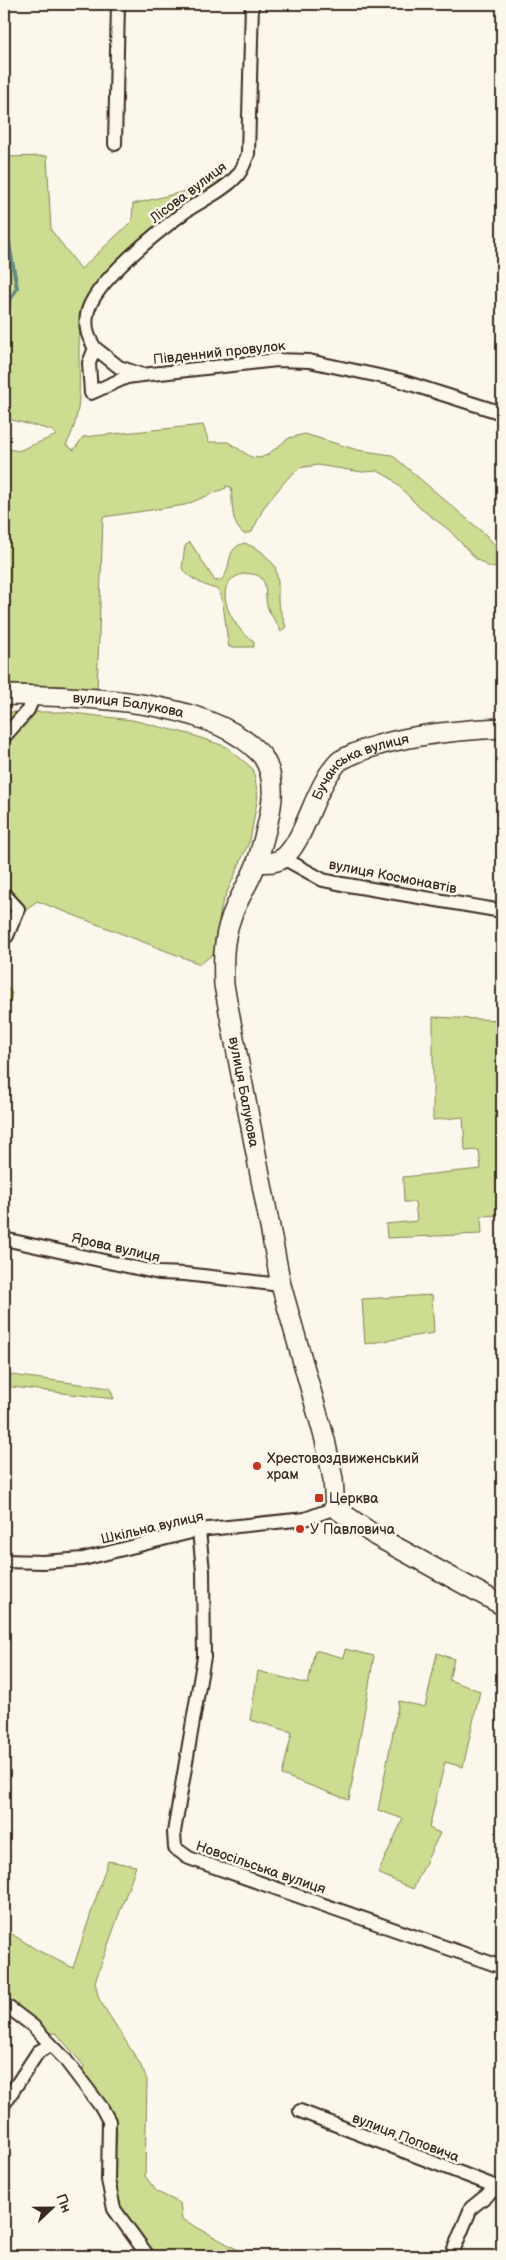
<svg xmlns="http://www.w3.org/2000/svg" width="506" height="2260" viewBox="0 0 506 2260" font-family="'Balsamiq Sans',sans-serif">
  <style>
    .green { fill: #ccdc90; stroke: #848357 }
    .lines { fill: none; stroke-linecap: round; stroke-linejoin: round }
    .stream { stroke: #5e8889; stroke-width: 4 }
    .street-casing { stroke: #3b2a1e; stroke-width: 16 }
    .secondary-casing { stroke: #3b2a1e; stroke-width: 22 }
    .street { stroke: #fbf7ec; stroke-width: 12 }
    .secondary { stroke: #fbf7ec; stroke-width: 19 }
    .poi-dot { fill: #c8321e; stroke: #fbf7ec; stroke-width: 2 }
    .labels { text-anchor: middle; stroke-width: 5; stroke-linejoin: round; paint-order: stroke }
    .street-label { font-size: 14px; fill: #3b2a1e; stroke: #fbf7ec }
    .poi-label { font-size: 14px; fill: #3b2a1e; stroke: #fbf7ec; text-anchor: start }
  </style>
  <rect width="100%" height="100%" fill="#fbf7ec"/>
  <filter id="ink" filterUnits="userSpaceOnUse"><feTurbulence type="fractalNoise" baseFrequency=".02" numOctaves="2"/><feDisplacementMap in="SourceGraphic" scale="10" xChannelSelector="R" yChannelSelector="G"/><feConvolveMatrix kernelMatrix="1 2 1 2 8 2 1 2 1" color-interpolation-filters="sRGB"/></filter>
  <g filter="url(#ink)">
    <path class="green" d="M47,156L51,230L81,269L132,221L133,204L203,187L234,174C185,208 85,264 80,329C76,370 87,408 66,445L74,450L83,437L203,425L209,442H228L251,457L260,458L267,455L289,438L305,434L357,450L392,455L487,536L499,550L502,560L498,568L489,567L475,558L449,530L420,508L392,479L378,471L362,472L317,465L299,468L286,480L264,507L252,532L244,534C230,524 233,503 231,487L226,486V488L185,505L103,517L97,691L63,686L4,684V448L18,451L57,435L51,430L4,418V321C18,299 6,296 4,274C2,260 4,245 4,231L9,228L4,212V157Z
      M190,542L215,581L221,580C234,569 223,548 245,543L261,551L275,566L278,582V603L286,627L281,632C278,624 268,612 267,605C264,596 269,584 259,576C255,574 248,573 244,574C207,581 232,629 254,641V647H229C226,636 224,595 218,590C215,588 210,588 207,586C198,582 187,576 182,568L185,546Z
      M4,712H64L132,720L189,734L227,747L253,769L258,796L250,840L222,904L213,954L200,964L37,901L4,929Z
      M4,983L12,993L4,1023Z
      M433,1017L502,1020V1215L481,1216L482,1234L387,1238L386,1224L417,1221L415,1202H404L403,1177L481,1169L479,1150L465,1151L463,1117L433,1120Z
      M432,1295L434,1333L365,1344L362,1299Z
      M4,1374L110,1388L114,1399L4,1386Z
      M345,1649L374,1656L349,1800L282,1775L292,1732L250,1720L258,1671L308,1684L315,1650L344,1658Z
      M437,1653L454,1659L449,1680L480,1691L463,1767L445,1762L429,1828L440,1833L413,1889L378,1873L403,1819L378,1810L399,1701L425,1707Z
      M108,1861L136,1866L95,1982L99,1999L140,2064L147,2080L145,2176L157,2192L180,2203L182,2219L249,2256H156L121,2206L114,2179L117,2132L114,2116L83,2070L84,2066L56,2033L48,2034L4,2000V1929L37,1950L73,1968Z"/>
    <g class="lines">
      <path class="stream" d="M4,216L17,288L4,310"/>
      <g class="street-casing">
        <path id="street" d="M115,144L118,4
          M95,348C88,337 85,329 87,315C91,284 160,230 186,211C202,200 222,192 236,177C242,172 245,161 248,154L252,4
          M142,375L119,367L95,348L89,363L91,393L127,377L142,375L277,360L309,361L398,380L502,413
          M4,737L28,710L34,696
          M283,858L323,880L342,884L502,911
          M4,894L18,909L7,936L4,938
          M4,1239L159,1273L185,1274L281,1285
          M199,1530L203,1571L204,1657L174,1832L175,1848L189,1858L502,1967
          M4,1561L43,1562L83,1559L199,1530L305,1519L335,1508
          M4,2004L33,2026L64,2058L102,2108L109,2121L108,2180L114,2209L148,2256
          M4,2104L38,2052L50,2045
          M300,2111L502,2189
          M451,2256L471,2208L496,2188"/>
      </g>
      <g class="secondary-casing">
        <g id="secondary">
          <path id="s1" d="M4,695C76,697 195,697 252,746C255,749 260,753 263,757C282,787 267,825 259,856C253,878 238,897 231,918C223,940 223,963 224,985L281,1285L325,1440L333,1479L335,1508L376,1536L502,1605"/>
          <path id="s2" d="M257,862C265,863 276,863 283,858C303,843 313,795 331,771C334,768 337,762 341,760C383,737 455,730 502,728"/>
        </g>
      </g>
      <use href="#street" class="street"/>
      <use href="#secondary" class="secondary"/>
    </g>
  </g>
  <g class="poi-dot">
    <circle cx="257" cy="1466" r="5"/>
    <rect x="314" y="1493" width="10" height="10" rx="2.5"/>
    <circle cx="300" cy="1529" r="5"/>
  </g>
  <g class="labels">
    <g class="street-label">
      <text transform="translate(188 192) rotate(-37)" y="5">Лісова вулиця</text>
      <text transform="translate(219 352) rotate(-6)" y="5">Південний провулок</text>
      <text dy="5" stroke="none"><textPath href="#s1" startOffset="125">вулиця Балукова</textPath></text>
      <text dy="5" stroke="none"><textPath href="#s2" startOffset="154">Бучанська вулиця</textPath></text>
      <text transform="translate(393 876) rotate(11)" y="5">вулиця Космонавтів</text>
      <text dy="5" stroke="none"><textPath href="#s1" startOffset="620">вулиця Балукова</textPath></text>
      <text transform="translate(116 1247) rotate(13)" y="5">Ярова вулиця</text>
      <text transform="translate(152 1527) rotate(-13)" y="5">Шкільна вулиця</text>
      <text transform="translate(261 1867) rotate(19)" y="5">Новосільська вулиця</text>
      <text transform="translate(406 2137) rotate(21)" y="5">вулиця Поповича</text>
    </g>
    <g class="poi-label">
      <text x="267" y="1463">Хрестовоздвиженський<tspan x="267" dy="16">храм</tspan></text>
      <text x="329" y="1503">Церква</text>
      <text x="310" y="1534">У Павловича</text>
    </g>
  </g>
  <rect width="506" height="2260" fill="none" stroke="#fbf7ec" stroke-width="20"/>
  <rect x="10" y="10" width="486" height="2240" fill="none" stroke="#3b2a1e" stroke-width="2" filter="url(#ink)"/>
  <g transform="translate(52 2208) rotate(68)" stroke="#fbf7ec" stroke-width="4" paint-order="stroke">
  <path d="M0-4L9 19L0 12L-9 19Z" fill="#3b2a1e"/>
  <text y="-8" font-size="14" font-weight="bold" text-anchor="middle" fill="#3b2a1e">Пн</text>
  </g>
</svg>
